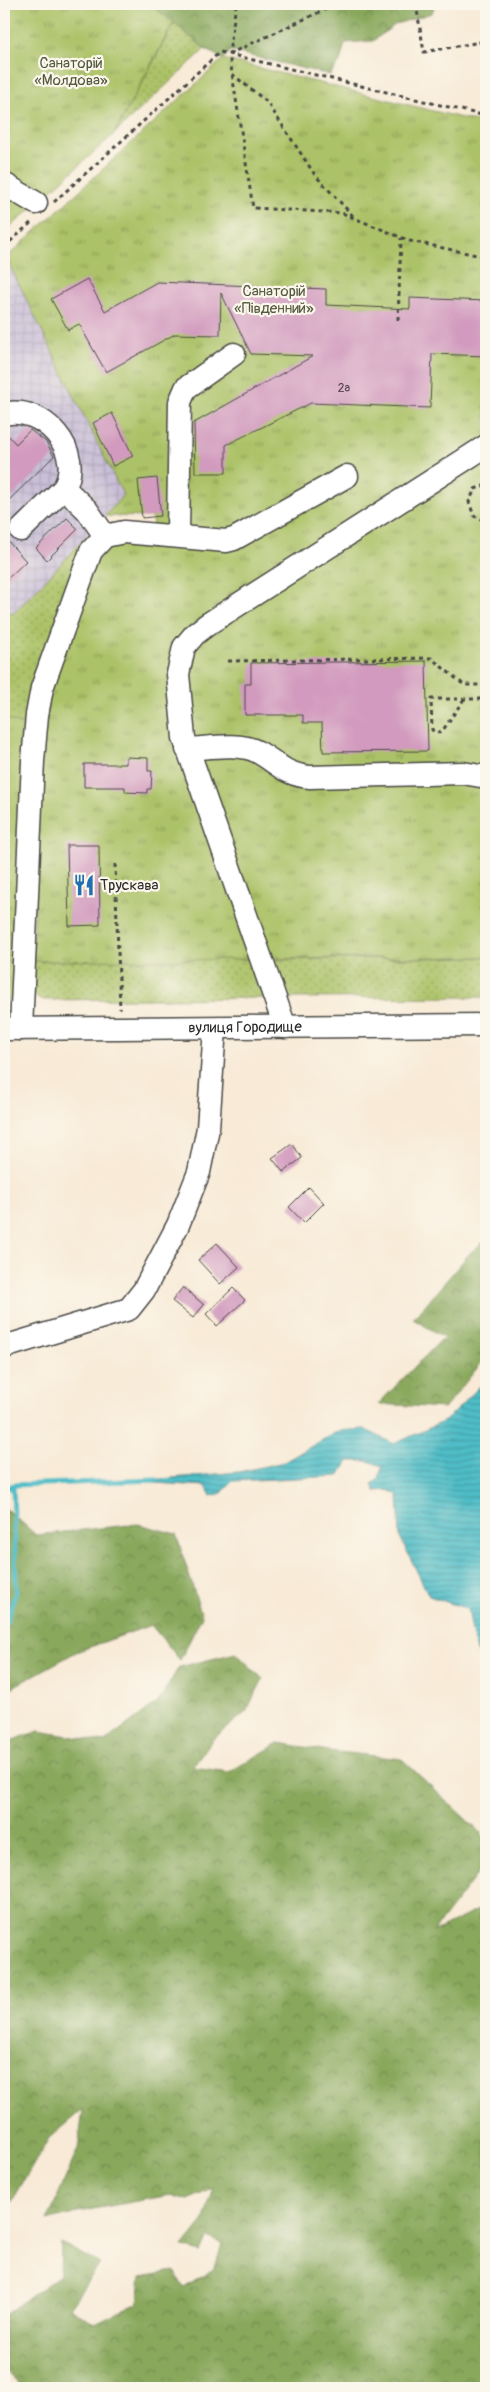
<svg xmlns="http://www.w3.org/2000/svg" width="490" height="2392" viewBox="0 0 490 2392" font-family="Pangolin,sans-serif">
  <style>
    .industrial { fill: url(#industrial-grid) }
    .grass { fill: url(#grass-dots); stroke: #6c7649 }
    .forest { fill: url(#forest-crowns); stroke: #5a6a44 }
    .park { fill: url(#park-tufts); stroke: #6c7649 }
    .water { fill: url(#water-rules); stroke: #3d7479 }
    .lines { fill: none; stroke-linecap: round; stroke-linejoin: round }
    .stream { stroke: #4fbdc7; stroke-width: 5 }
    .building { fill: #d19abe }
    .minor-casing { stroke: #4a4845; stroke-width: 25 }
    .path { stroke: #4a4845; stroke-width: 3; stroke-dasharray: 4 4; stroke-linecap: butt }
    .minor { stroke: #fff; stroke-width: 22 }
    .labels { text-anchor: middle; stroke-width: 4.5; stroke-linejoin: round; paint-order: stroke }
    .number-label { font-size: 12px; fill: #544750 }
    .park-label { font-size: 15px; fill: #52583d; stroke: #fbf7ec }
    .poi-label { font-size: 15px; fill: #2b2b2b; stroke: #fbf7ec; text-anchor: start }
    .street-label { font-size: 15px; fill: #2b2b2b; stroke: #fbf7ec }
  </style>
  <defs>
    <pattern id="industrial-grid" width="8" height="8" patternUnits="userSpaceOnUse" patternTransform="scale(1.25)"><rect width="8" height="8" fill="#c9bfd7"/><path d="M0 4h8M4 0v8" fill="none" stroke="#ada4b9"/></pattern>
    <pattern id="grass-dots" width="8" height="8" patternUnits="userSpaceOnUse" patternTransform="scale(1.25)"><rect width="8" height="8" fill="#acc267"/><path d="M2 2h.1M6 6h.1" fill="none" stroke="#8c9e55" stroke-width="1.8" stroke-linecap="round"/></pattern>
    <pattern id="forest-crowns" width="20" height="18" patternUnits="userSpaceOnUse" patternTransform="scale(1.25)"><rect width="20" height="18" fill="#89a85c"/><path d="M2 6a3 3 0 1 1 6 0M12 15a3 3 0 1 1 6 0" fill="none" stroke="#70894c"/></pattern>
    <pattern id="park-tufts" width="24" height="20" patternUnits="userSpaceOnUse" patternTransform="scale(1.25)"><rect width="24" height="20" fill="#acc267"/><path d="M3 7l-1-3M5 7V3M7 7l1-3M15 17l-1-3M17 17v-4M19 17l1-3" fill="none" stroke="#8c9e55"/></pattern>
    <pattern id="water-rules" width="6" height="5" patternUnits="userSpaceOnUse" patternTransform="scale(1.25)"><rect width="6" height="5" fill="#4fbdc7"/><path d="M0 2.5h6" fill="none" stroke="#429aa2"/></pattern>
  </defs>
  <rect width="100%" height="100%" fill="#fbf7ec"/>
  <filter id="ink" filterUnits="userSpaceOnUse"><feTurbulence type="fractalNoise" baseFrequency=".02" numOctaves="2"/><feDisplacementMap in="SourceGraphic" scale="10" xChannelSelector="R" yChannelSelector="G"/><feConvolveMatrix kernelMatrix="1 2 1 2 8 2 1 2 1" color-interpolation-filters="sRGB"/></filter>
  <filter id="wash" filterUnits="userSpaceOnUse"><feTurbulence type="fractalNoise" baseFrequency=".0096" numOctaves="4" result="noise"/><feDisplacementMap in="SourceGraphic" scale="20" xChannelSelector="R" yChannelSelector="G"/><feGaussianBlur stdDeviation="1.12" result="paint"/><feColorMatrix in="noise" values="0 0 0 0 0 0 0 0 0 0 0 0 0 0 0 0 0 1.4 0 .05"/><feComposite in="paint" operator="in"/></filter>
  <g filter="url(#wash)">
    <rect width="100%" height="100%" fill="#f8ead6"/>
    <path class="industrial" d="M6,258L123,495L13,615L4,605V259Z"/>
    <path class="grass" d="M174,22L205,49L114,134Z
      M90,533L38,673L28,727L4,718V605L13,614Z
      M486,957V997L290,998L284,994L268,960Z
      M256,959L268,998L44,1000C26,997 32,974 32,961Z
      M4,961H17L13,996L10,1000H4Z"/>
    <path class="forest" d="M4,4H321L328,11L347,4H435L432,13L396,24L373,41L345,43L340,62L330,75L231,51L223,59L205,49L174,23L137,92L4,103Z
      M486,1240V1357L445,1408L378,1404L444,1337L413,1319L470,1253Z
      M4,1507L36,1535L138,1524L176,1534L202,1616L180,1660L151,1625L76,1652L13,1687L4,1694Z
      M236,1653L263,1679L246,1712L212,1740L193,1767L229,1772L279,1743L329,1751L402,1759L486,1838V1863L433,1932L486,1906V2388H23L4,2370V2315L60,2275L61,2243L100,2264L69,2308L95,2324L138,2303L141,2277L174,2271L184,2288L215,2268L222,2244L208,2237L201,2252L183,2247L203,2222L214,2188L188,2200L171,2195L93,2209L47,2221L78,2149L83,2109L49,2138L4,2215V1743L39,1731L104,1742L159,1701L179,1667Z"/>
    <path class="park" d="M4,4H148L174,22L114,134L4,233Z
      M223,59L486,124V957L32,961L42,744L50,692L94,564L109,544L154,539L152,517L105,516L123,495L6,258Z
      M4,718L28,727L17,961H4Z"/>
    <path class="water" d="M486,1380V1657L476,1652L468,1609L429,1596L400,1537L398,1495L388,1490L375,1491L372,1484L379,1479L382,1466L368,1461H348L339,1476L232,1481L222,1493L211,1496L206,1486L154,1483L150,1480L239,1472L284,1462L338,1431L364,1429L394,1444L445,1421Z"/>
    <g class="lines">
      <path class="stream" d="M4,1490L13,1485L157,1480
        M4,1629L16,1591L13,1485"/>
    </g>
    <g id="blocks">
      <path class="building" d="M87,279L105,311L157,282L326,289V305L410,309V298L486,301V356L432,354L430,408L311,403L226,445V473H195L194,423L313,356L251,354L221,293L220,335L175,334L106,372L79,324L68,330L51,299Z
        M112,413L133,456L113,466L93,423Z
        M30,430L46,442L54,456L4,505V431L16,444Z
        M157,478L161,516L142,518L138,480Z
        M67,518L78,529L47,560L36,548Z
        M4,537L26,561L4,582Z
        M426,661L428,751L323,752L322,723H303V715H245V684H251V663Z
        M126,757L148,758V771H152L151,789H147V793L125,792V787H84V764H126Z
        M67,845H99L100,925L69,926Z
        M292,1144L302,1158L283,1172L272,1158Z
        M309,1187L324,1203L304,1223L289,1207Z
        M217,1243L239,1267L220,1284L198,1260Z
        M183,1287L204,1305L193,1318L172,1301Z
        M233,1288L245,1300L217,1326L206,1314Z"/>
    </g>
  </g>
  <g filter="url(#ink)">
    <use href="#blocks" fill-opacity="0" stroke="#4a4845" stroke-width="1"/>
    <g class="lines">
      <g class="minor-casing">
        <g id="minor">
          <path d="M4,184L36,203"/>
          <path d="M4,414C43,404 85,452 64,488"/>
          <path d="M21,530L64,488L87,510L105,536"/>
          <path d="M178,535L180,402L186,388L234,354"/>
          <path d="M187,749C208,748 239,742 258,752C278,763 285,775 310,777L463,773L486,777"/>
          <path d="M285,1027L184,738L178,674L184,647L195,634L208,624L486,446"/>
          <path id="s1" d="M4,1029L486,1025"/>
          <path d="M21,1029L33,761L37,715L42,688L91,551L105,536L124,532L226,541L234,539L347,476"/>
          <path d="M4,1347L129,1309L144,1290L178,1225L199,1172L208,1128L215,1028"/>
        </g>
      </g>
      <path class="path" d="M236,4L229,54L253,208L342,213L410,241L486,257
        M416,4L424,52L486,41
        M229,54L337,4
        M232,74L267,102L315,175L353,216
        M54,202L220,52L486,116
        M4,247L33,221
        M398,320L401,238
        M486,485L475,489L469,502L474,516L486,521
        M228,661L431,658L464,685H486
        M464,699L443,730L437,733L432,730L431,699H486
        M115,864L120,1009"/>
      <use href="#minor" class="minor"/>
    </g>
  </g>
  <defs>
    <g id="restaurant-bare" transform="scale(1.725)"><path d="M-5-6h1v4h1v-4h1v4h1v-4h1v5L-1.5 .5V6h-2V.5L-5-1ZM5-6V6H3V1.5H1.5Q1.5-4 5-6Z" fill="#1f6fb2" stroke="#fbf7ec" stroke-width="2.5" paint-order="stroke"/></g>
  </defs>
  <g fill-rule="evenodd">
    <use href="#restaurant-bare" x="84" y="885"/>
  </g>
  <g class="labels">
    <g class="number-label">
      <text x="344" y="392">2а</text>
    </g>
    <g class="park-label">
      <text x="71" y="68">Санаторій<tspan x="71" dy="17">«Молдова»</tspan></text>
      <text x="274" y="296">Санаторій<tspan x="274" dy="17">«Південний»</tspan></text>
    </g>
    <g class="poi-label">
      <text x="100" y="890">Трускава</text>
    </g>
    <g class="street-label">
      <text dy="5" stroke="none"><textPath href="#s1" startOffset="241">вулиця Городище</textPath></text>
    </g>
  </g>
  <rect width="490" height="2392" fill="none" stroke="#fbf7ec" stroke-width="20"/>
</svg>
